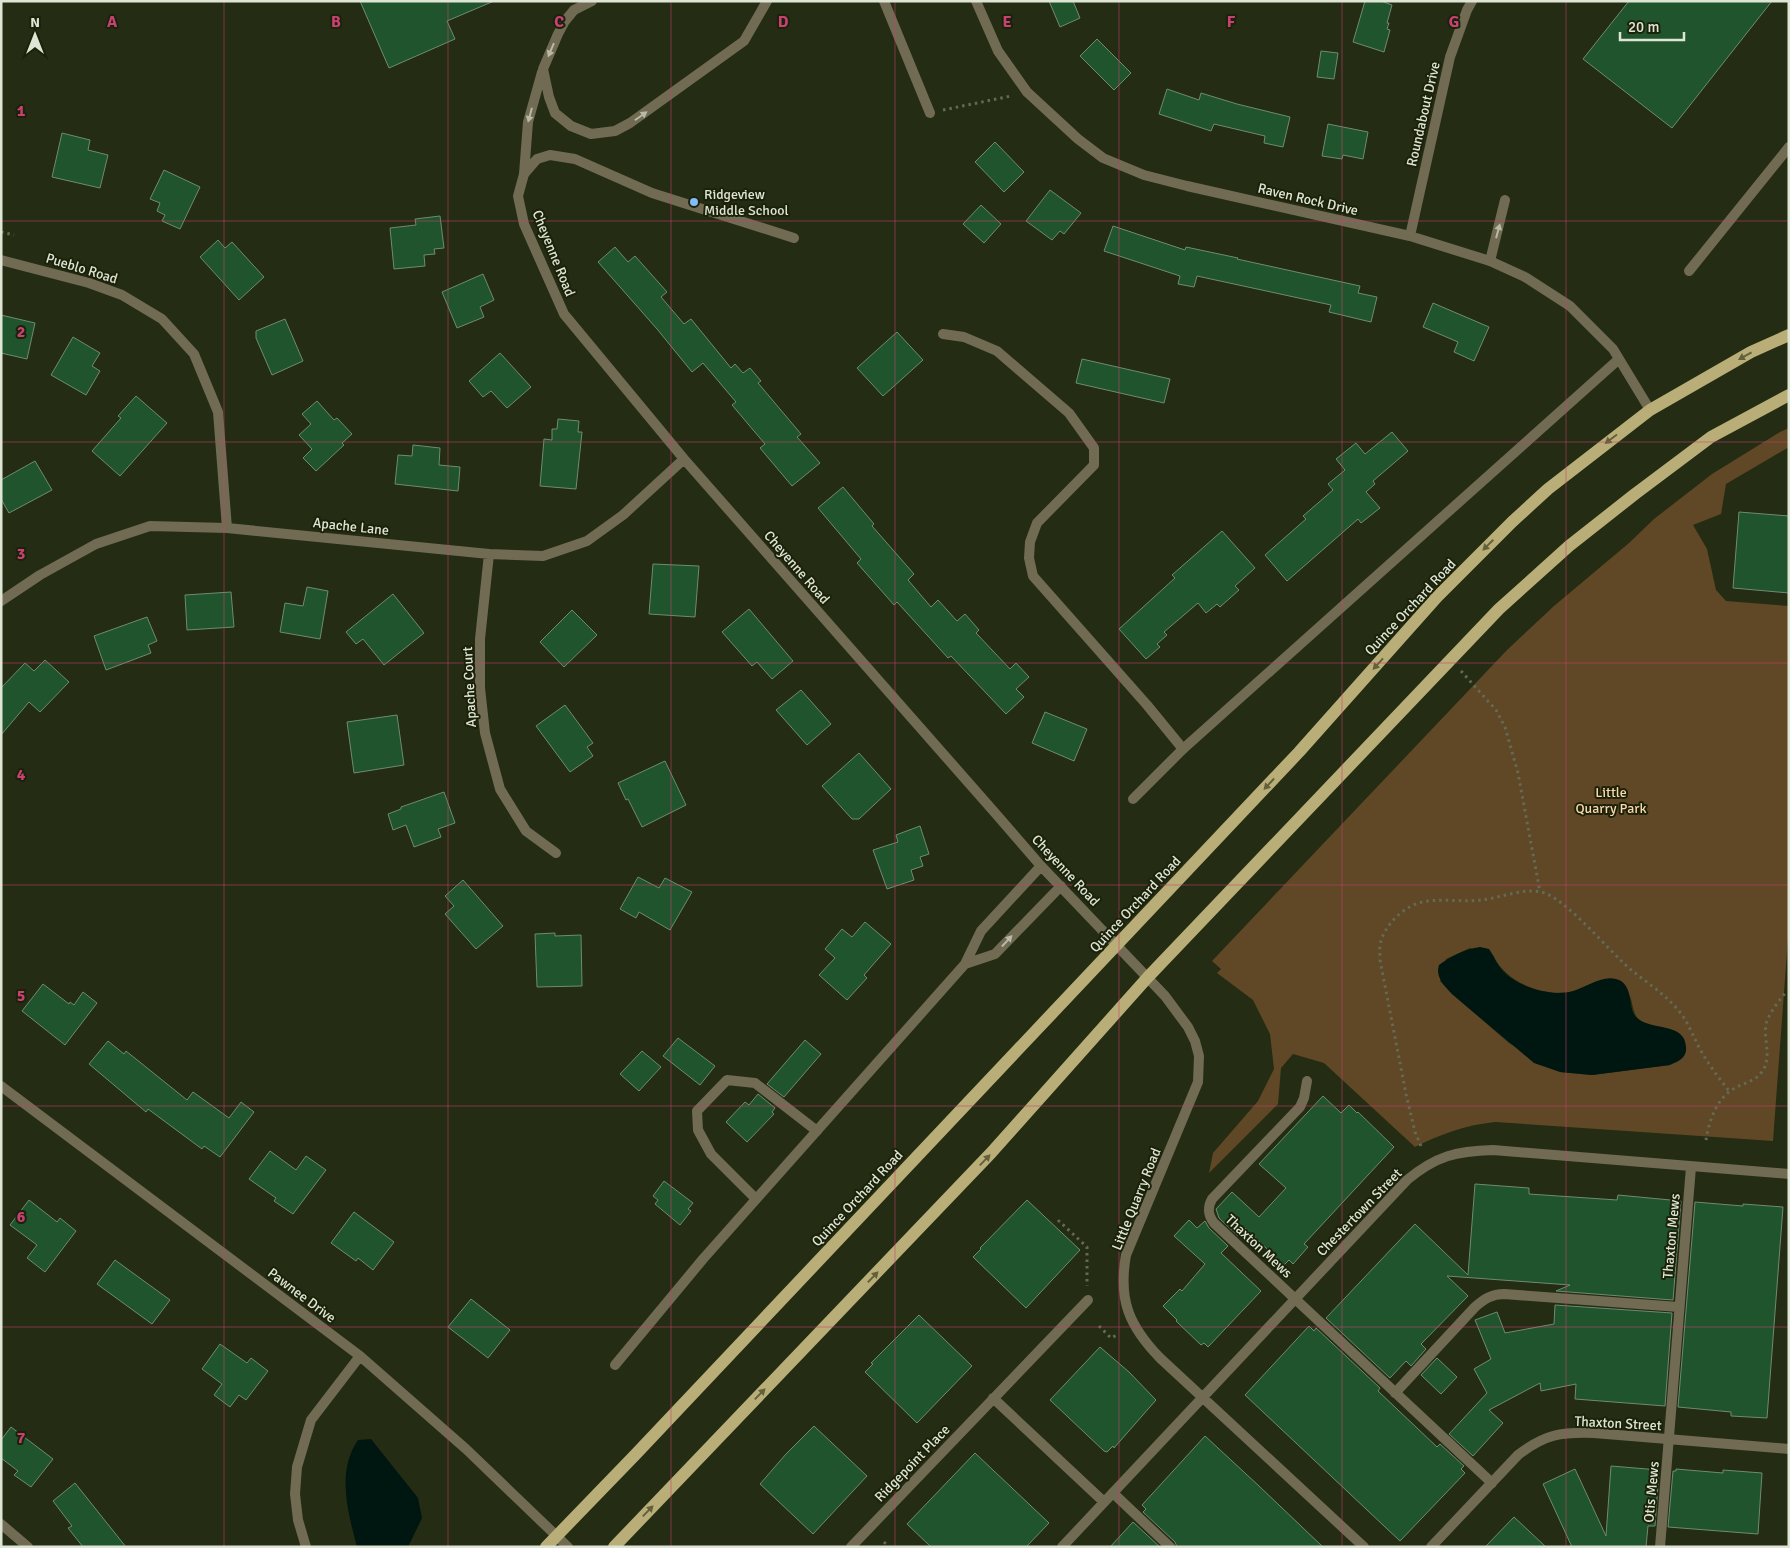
<svg xmlns="http://www.w3.org/2000/svg" width="1790" height="1548" viewBox="0 0 1790 1548" font-family="Signika,sans-serif">
  <style>
    .green { fill: #604725; fill-rule: evenodd }
    .water { fill: #001610 }
    .building { fill: #20542c; stroke: #708a74 }
    .lines { fill: none; stroke-linecap: round; stroke-linejoin: round }
    .path { stroke: #636b55; stroke-width: 3; stroke-dasharray: 2.5 4; stroke-linecap: butt }
    .lane { stroke: #706b52; stroke-width: 10 }
    .street { stroke: #706b52; stroke-width: 10 }
    .primary { stroke: #b9ae78; stroke-width: 12 }
    .oneway { fill: #b8baa7 }
    .oneway2 { fill: #62613b }
    .grid { fill: none; stroke: #c84173; stroke-width: 1; stroke-opacity: 0.55 }
    .poi-dot { fill: #81bdfa; stroke: #1b2209; stroke-width: 2 }
    .labels { text-anchor: middle; stroke-width: 4; stroke-linejoin: round; paint-order: stroke }
    .street-label { font-size: 14px; fill: #dfe5d5; stroke: #1b2209 }
    .poi-label { font-size: 14px; fill: #dfe5d5; stroke: #1b2209; text-anchor: start }
    .park-label { font-size: 14px; fill: #fbd7ab; stroke: #1b2209 }
    .grid-label { font-size: 16px; text-anchor: middle; font-weight: bold; fill: #c84173; stroke: #1b2209; stroke-width: 4; stroke-linejoin: round; paint-order: stroke }
  </style>
  <rect width="100%" height="100%" fill="#242c13"/>
  <path class="green" d="M1789,428V447L1726,484L1721,514L1693,525L1707,549L1716,590L1726,601L1789,606V925L1773,1141L1495,1122C1466,1125 1441,1134 1415,1147L1324,1063L1293,1054L1281,1068L1278,1104L1209,1173L1213,1153L1258,1101L1274,1069L1270,1034L1253,1000L1217,973L1221,969L1212,961L1507,650L1554,606L1629,543L1654,519L1712,474L1780,432ZM1470,948L1493,955C1505,982 1541,996 1569,992C1590,989 1597,975 1621,982C1624,987 1629,993 1631,999C1635,1018 1636,1021 1655,1026L1670,1065L1592,1075L1560,1072L1509,1043L1452,994L1440,981L1446,959Z"/>
  <path class="water" d="M1480,947L1489,949C1494,956 1497,965 1503,971C1518,987 1549,996 1570,992C1586,988 1605,972 1621,981C1634,990 1627,1009 1637,1018C1651,1031 1685,1022 1686,1047C1687,1058 1679,1061 1670,1065L1592,1075L1560,1072L1534,1063L1452,994C1444,985 1435,977 1439,965C1451,956 1465,949 1480,947Z
    M371,1439L418,1498L422,1518L408,1547H357C348,1512 336,1472 358,1440Z"/>
  <path class="building" d="M360,1H494L447,21L455,39L389,68Z
    M1049,1H1073L1080,18L1060,27Z
    M1365,1H1381L1392,5L1387,23H1389L1387,29L1390,30L1384,52L1353,42Z
    M1629,1H1772L1672,128L1583,59Z
    M1097,39L1131,73L1114,90L1080,56Z
    M1321,51L1338,53L1334,79L1317,77Z
    M1167,89L1199,100L1201,93L1237,104L1290,117L1283,147L1264,143L1265,136L1214,124L1211,131L1159,114Z
    M1328,124L1368,132L1363,159L1343,155L1342,159L1322,156Z
    M62,133L90,140L88,150L108,155L100,188L52,177Z
    M995,142L1024,172L1004,192L975,162Z
    M164,170L200,187L180,229L162,221L165,215L157,211L160,203L150,199Z
    M1050,190L1081,213L1064,234L1060,231L1052,240L1026,221Z
    M981,205L1001,224L984,243L963,224Z
    M440,216L444,248L434,249L435,254L424,255L425,266L394,269L390,228L416,225L415,219Z
    M1113,226L1185,250L1186,247L1238,258L1237,259L1360,286L1358,293L1377,297L1371,322L1329,312L1331,305L1197,276L1194,287L1178,284L1180,276L1104,251Z
    M218,240L225,248L232,242L264,277L239,300L200,257Z
    M615,247L628,262L635,256L667,292L661,297L684,324L691,319L731,368L735,364L743,373L750,368L761,381L758,383L801,434L797,437L820,463L792,486L760,448L765,444L732,405L736,402L703,363L692,372L657,329L598,262Z
    M483,274L494,300L480,307L484,317L457,328L442,292Z
    M1433,303L1489,327L1474,361L1454,352L1458,342L1423,327Z
    M1,315L35,323L27,359L1,353Z
    M285,319L303,361L272,375L256,338V331Z
    M897,332L923,360L883,396L857,368Z
    M73,337L100,353L92,366L100,371L86,395L51,375Z
    M500,353L531,387L507,408L491,391L483,397L469,381Z
    M1082,359L1170,379L1164,403L1076,383Z
    M136,396L167,423L120,476L92,451L121,418L118,416Z
    M317,401L334,420L337,418L352,434L342,443L344,445L316,471L303,458L312,449L299,435L311,424L302,414Z
    M558,419L579,421L578,432H582L576,489L540,486L544,439L552,440V429H557Z
    M1392,432L1408,451L1373,481L1375,484L1366,492L1380,508L1361,523L1358,519L1287,581L1265,555L1306,519L1303,516L1333,490L1328,484L1345,470L1336,459L1356,443L1365,454Z
    M413,445L440,448L439,465L460,467L458,491L395,484L398,455L412,456Z
    M35,461L52,490L9,513L1,499V480Z
    M843,487L874,524L872,526L914,574L908,580L931,607L938,600L957,621L965,614L979,630L976,633L1010,669L1016,663L1029,677L1016,689L1024,697L1006,714L951,656L948,658L897,602L894,605L857,563L861,559L818,508Z
    M1739,512L1789,516V593L1733,588Z
    M1222,531L1255,568L1235,586L1239,590L1220,607L1217,604L1206,613L1198,603L1164,632L1167,635L1157,644L1160,647L1146,659L1119,629L1175,578L1172,575Z
    M653,564L699,566L695,617L649,614Z
    M307,587L328,591L320,639L280,632L285,603L303,606Z
    M231,592L234,627L187,630L185,595Z
    M393,594L424,633L384,665L363,639L356,644L346,632Z
    M749,609L793,661L772,679L757,662L752,666L722,632Z
    M572,610L597,635L564,667L540,642Z
    M147,617L157,641L148,645L151,653L106,670L94,636Z
    M45,660L69,682L40,712L29,702L1,735V688L25,663L34,671Z
    M801,690L831,724L807,745L776,710Z
    M565,705L593,743L587,747L593,756L570,772L536,726Z
    M1045,712L1087,729L1074,761L1032,743Z
    M397,715L404,765L354,773L347,722Z
    M859,753L891,789L859,819H852L822,786Z
    M665,761L686,805L642,827L628,799L626,800L618,783Z
    M444,792L455,823L438,829L441,837L414,847L406,825L393,830L388,814L401,809V807Z
    M920,826L929,854L920,857L923,866L911,870L914,880L887,889L873,850L898,842L896,835Z
    M638,877L659,888L665,878L692,892L670,930L639,912L636,918L620,909Z
    M463,880L503,926L476,949L445,914L454,906L445,896Z
    M865,922L891,944L864,975L867,978L847,1000L819,975L835,958L825,949L842,929L852,937Z
    M555,933V936L581,935L582,986L537,987L535,934Z
    M43,984L69,1004L70,1002L74,1005L83,992L97,1003L65,1045L22,1011Z
    M678,1038L715,1066L700,1085L663,1056Z
    M805,1040L821,1054L784,1097L767,1084Z
    M108,1041L124,1054L126,1051L187,1100L193,1092L229,1118L241,1102L254,1112L220,1157L204,1146L202,1149L148,1109L146,1112L89,1064Z
    M642,1051L661,1067L639,1091L620,1074Z
    M758,1094L775,1108L772,1112L774,1114L747,1142L726,1122L745,1102L749,1105Z
    M1323,1096L1341,1113L1349,1105L1357,1113L1358,1112L1394,1147L1304,1244L1308,1247L1293,1264L1289,1260L1284,1265L1245,1228L1238,1236L1219,1218L1216,1209L1232,1192L1259,1217L1286,1188L1259,1164Z
    M270,1151L296,1170L306,1156L326,1170L293,1214L274,1201L276,1198L249,1179Z
    M664,1181L693,1203L688,1209L691,1211L680,1225L655,1204L658,1200L653,1196Z
    M1475,1184L1529,1188V1194L1617,1200L1618,1195L1681,1201L1673,1300L1556,1291L1570,1285L1447,1276L1468,1296L1421,1344L1426,1349L1411,1366L1406,1361L1390,1378L1326,1318L1415,1224L1468,1275Z
    M29,1200L57,1222L60,1218L76,1231L45,1272L27,1258L37,1245L10,1225Z
    M1027,1200L1080,1250L1026,1308L973,1257L981,1249L980,1248Z
    M1695,1202L1743,1206V1204L1783,1207L1767,1418L1731,1416V1412L1678,1407Z
    M354,1212L394,1242L373,1270L358,1258L356,1261L331,1243Z
    M1189,1220L1197,1228L1205,1221L1209,1228L1228,1246L1221,1253L1261,1291L1208,1347L1204,1343L1201,1345L1176,1321L1177,1320L1163,1306L1180,1289L1182,1291L1205,1264L1174,1236Z
    M115,1260L170,1300L152,1324L97,1284Z
    M471,1299L510,1330L488,1358L448,1327Z
    M1555,1305L1672,1313L1665,1406L1575,1399L1576,1384L1541,1391L1540,1383L1489,1410L1503,1423L1473,1456L1449,1434L1487,1393L1474,1369L1491,1359L1475,1320L1497,1312L1505,1333L1554,1324Z
    M919,1315L972,1366L917,1423L865,1372L873,1364L871,1363Z
    M1309,1326L1314,1331L1316,1328L1380,1388L1378,1391L1437,1447L1440,1444L1464,1466L1461,1469L1465,1473L1400,1541L1245,1395Z
    M220,1344L247,1363L251,1358L268,1371L246,1400L239,1395L230,1407L214,1395L222,1384L202,1369Z
    M1100,1347L1129,1372L1156,1400L1114,1448L1113,1446L1107,1452L1104,1451L1050,1400Z
    M1437,1358L1457,1377L1441,1394L1421,1375Z
    M814,1426L867,1476L813,1534L760,1484L786,1454Z
    M11,1427L53,1459L31,1487L14,1475L18,1471L1,1458V1440Z
    M1205,1436L1259,1486L1323,1547H1177L1175,1542L1143,1512L1146,1509L1142,1505Z
    M975,1453L1049,1523L1026,1547H931L907,1524Z
    M1611,1466L1659,1470L1655,1526H1648L1646,1547H1572L1543,1484L1575,1469L1606,1536Z
    M1676,1469L1723,1473V1470L1762,1473L1758,1534L1668,1527L1673,1471H1676Z
    M75,1483L126,1547H83L68,1528L72,1526L53,1501Z
    M1514,1517L1546,1547H1485Z
    M1133,1522L1160,1547H1110Z"/>
  <g class="lines">
    <path class="path" d="M943,110L1011,96
      M1,232L14,235
      M1461,671L1496,710L1505,727L1518,773L1540,892
      M1706,1140C1709,1121 1717,1097 1735,1088C1744,1083 1755,1081 1761,1073C1773,1059 1763,1039 1766,1024C1769,1013 1779,1001 1786,992
      M1421,1146L1415,1132L1406,1094L1380,960C1380,953 1379,947 1381,941C1387,921 1408,903 1428,901C1446,899 1464,902 1481,900C1500,898 1522,888 1541,892C1565,897 1609,951 1630,969C1646,982 1665,994 1679,1011C1689,1023 1693,1037 1701,1051C1709,1065 1719,1078 1729,1091
      M1058,1222L1059,1221L1087,1247V1286
      M1099,1326L1111,1338L1117,1335
      M884,1542L889,1547"/>
    <path class="lane" d="M592,1L574,10L565,21L558,34L543,69L549,97L555,113L571,126L591,134L615,131L630,123L744,41L767,1
      M884,1L930,113
      M524,174L537,159L550,155L575,159L652,193L794,238
      M524,174L528,122L542,72
      M1490,261L1505,200
      M1689,271L1789,147
      M943,334L964,337L997,351L1069,413L1094,448V465L1037,523L1030,542L1029,558L1033,576L1147,705L1183,749
      M1307,1081L1304,1098L1300,1107L1212,1199C1207,1208 1208,1215 1214,1223L1492,1483
      M756,1199L711,1154L698,1130L697,1111L727,1080L755,1083L817,1131
      M1395,1393L1475,1307C1484,1299 1492,1294 1504,1294L1679,1307
      M1113,1493L1170,1547
      M1660,1547L1691,1167"/>
    <path class="street" d="M976,1L998,51L1027,92L1078,139L1103,158L1144,175L1187,186L1410,236L1490,261L1525,277L1570,306L1613,349L1650,410
      M524,174L518,196L524,224L564,314L684,459L996,814L1041,866L1165,996L1188,1027L1195,1041L1199,1056L1198,1082L1126,1255C1118,1300 1129,1326 1160,1358L1364,1547
      M1410,236L1450,57L1467,10L1472,1
      M1,260L89,283L122,295L162,319L194,354L218,412L227,528
      M489,554L480,639V688L485,733L500,789L526,831L556,853
      M1,601L40,575L96,544L150,526L227,528L489,554L543,556L587,541L623,515L684,459
      M1133,799L1183,749L1619,359
      M965,964L995,954L1061,886
      M1,1086L360,1356L466,1449L568,1547
      M615,1365L703,1259L965,964L981,931L1041,866
      M993,1398L1104,1502
      M1,1524L28,1547
      M306,1547L298,1520L295,1494L297,1467L311,1420L360,1356
      M851,1547L1088,1300
      M1062,1547L1407,1180C1436,1156 1456,1151 1493,1150L1789,1174
      M1431,1547L1518,1455C1545,1434 1561,1432 1594,1433L1789,1449"/>
    <path class="primary" d="M546,1547L635,1455L1299,752L1437,597L1512,522L1548,489L1650,410L1751,352L1789,335
      M614,1547L991,1153L1148,977L1499,609L1569,546L1635,494L1711,437L1789,395"/>
  </g>
  <defs><path id="oneway-solid" d="M-6-.8H1V-3.2L6.5 0L1 3.2V.8H-6Z" transform="scale(1.25)"/></defs>
  <g class="oneway">
    <use href="#oneway-solid" transform="translate(551 50) rotate(113)"/>
    <use href="#oneway-solid" transform="translate(530 115) rotate(105)"/>
    <use href="#oneway-solid" transform="translate(641 116) rotate(-35)"/>
    <use href="#oneway-solid" transform="translate(1498 231) rotate(-75)"/>
    <use href="#oneway-solid" transform="translate(1007 941) rotate(-47)"/>
  </g>
  <g class="oneway2">
    <use href="#oneway-solid" transform="translate(1745 356) rotate(151)"/>
    <use href="#oneway-solid" transform="translate(1611 439) rotate(143)"/>
    <use href="#oneway-solid" transform="translate(1488 545) rotate(135)"/>
    <use href="#oneway-solid" transform="translate(1378 664) rotate(132)"/>
    <use href="#oneway-solid" transform="translate(1269 784) rotate(133)"/>
    <use href="#oneway-solid" transform="translate(985 1160) rotate(-46)"/>
    <use href="#oneway-solid" transform="translate(873 1277) rotate(-46)"/>
    <use href="#oneway-solid" transform="translate(760 1394) rotate(-46)"/>
    <use href="#oneway-solid" transform="translate(648 1511) rotate(-46)"/>
  </g>
  <path class="grid" d="M224,1V1547M448,1V1547M671,1V1547M895,1V1547M1119,1V1547M1342,1V1547M1566,1V1547M1,221H1789M1,442H1789M1,663H1789M1,885H1789M1,1106H1789M1,1327H1789"/>
  <circle class="poi-dot" cx="694" cy="202" r="5"/>
  <g class="labels">
    <g class="street-label">
      <text transform="translate(1423 114) rotate(-77)" y="5">Roundabout Drive</text>
      <text transform="translate(1308 199) rotate(13)" y="5">Raven Rock Drive</text>
      <text transform="translate(554 253) rotate(68)" y="5">Cheyenne Road</text>
      <text transform="translate(82 268) rotate(17)" y="5">Pueblo Road</text>
      <text transform="translate(351 526) rotate(6)" y="5">Apache Lane</text>
      <text transform="translate(797 567) rotate(49)" y="5">Cheyenne Road</text>
      <text transform="translate(1410 607) rotate(-47)" y="5">Quince Orchard Road</text>
      <text transform="translate(469 687) rotate(-93)" y="5">Apache Court</text>
      <text transform="translate(1066 870) rotate(47)" y="5">Cheyenne Road</text>
      <text transform="translate(1135 904) rotate(-47)" y="5">Quince Orchard Road</text>
      <text transform="translate(857 1198) rotate(-47)" y="5">Quince Orchard Road</text>
      <text transform="translate(1136 1199) rotate(-68)" y="5">Little Quarry Road</text>
      <text transform="translate(1359 1212) rotate(-46)" y="5">Chestertown Street</text>
      <text transform="translate(1671 1236) rotate(-85)" y="5">Thaxton Mews</text>
      <text transform="translate(1259 1246) rotate(43)" y="5">Thaxton Mews</text>
      <text transform="translate(302 1295) rotate(37)" y="5">Pawnee Drive</text>
      <text transform="translate(1618 1423) rotate(3)" y="5">Thaxton Street</text>
      <text transform="translate(912 1463) rotate(-46)" y="5">Ridgepoint Place</text>
      <text transform="translate(1651 1492) rotate(-85)" y="5">Otis Mews</text>
    </g>
    <g class="poi-label">
      <text x="704" y="199">Ridgeview<tspan x="704" dy="16">Middle School</tspan></text>
    </g>
    <g class="park-label">
      <text x="1611" y="797">Little<tspan x="1611" dy="16">Quarry Park</tspan></text>
    </g>
  </g>
  <g class="grid-label">
    <text x="112" y="27">A</text>
    <text x="336" y="27">B</text>
    <text x="559" y="27">C</text>
    <text x="783" y="27">D</text>
    <text x="1007" y="27">E</text>
    <text x="1231" y="27">F</text>
    <text x="1454" y="27">G</text>
    <text x="21" y="116">1</text>
    <text x="21" y="337">2</text>
    <text x="21" y="559">3</text>
    <text x="21" y="780">4</text>
    <text x="21" y="1001">5</text>
    <text x="21" y="1222">6</text>
    <text x="21" y="1443">7</text>
  </g>
  <rect width="1790" height="1548" fill="none" stroke="#dfe5d5" stroke-width="5"/>
  <g transform="translate(35 35)" stroke="#1b2209" stroke-width="4" paint-order="stroke">
  <path d="M0-4L9 19L0 12L-9 19Z" fill="#dfe5d5"/>
  <text y="-8" font-size="14" font-weight="bold" text-anchor="middle" fill="#dfe5d5">N</text>
  </g>
  <path d="M1620 32v8h64v-8" fill="none" stroke="#dfe5d5" stroke-width="2.5"/>
  <text x="1628" y="32" font-size="15" fill="#dfe5d5" stroke="#1b2209" stroke-width="4" paint-order="stroke">20 m</text>
</svg>
